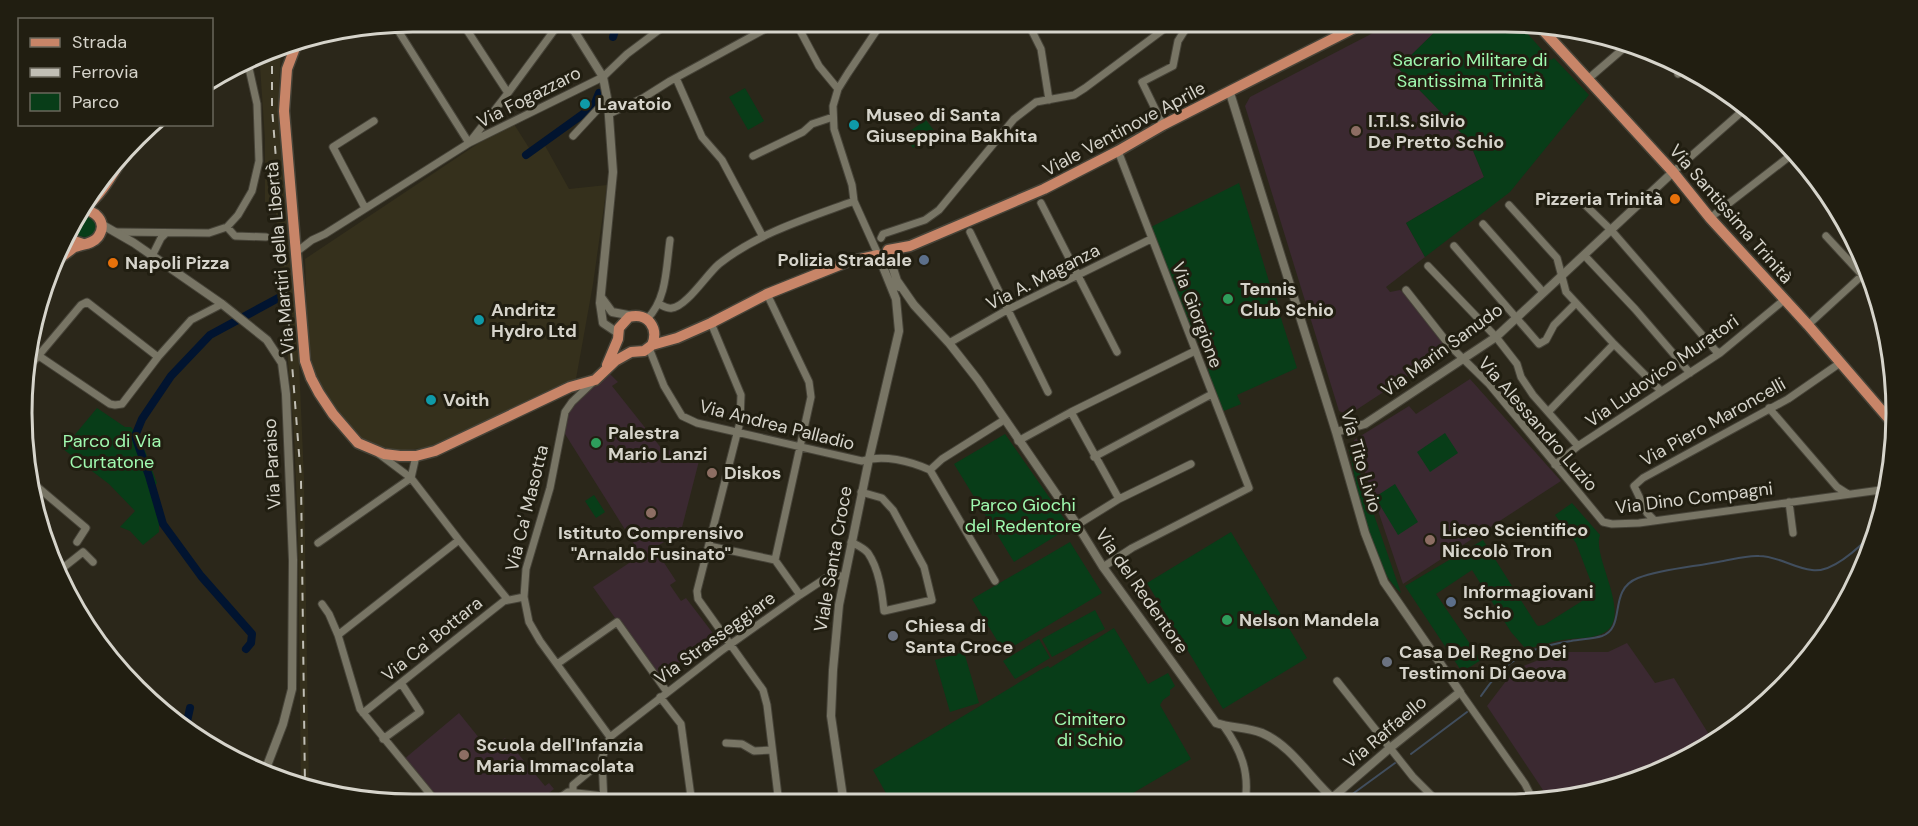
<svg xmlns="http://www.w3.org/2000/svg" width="1918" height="826" viewBox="0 0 1918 826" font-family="'DM Sans',sans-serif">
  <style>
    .built { fill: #35301c }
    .education { fill: #3b2931 }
    .green { fill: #083d18 }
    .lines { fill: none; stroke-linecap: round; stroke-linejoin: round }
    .stream { stroke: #414e5e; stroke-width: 2 }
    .canal { stroke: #011430; stroke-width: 8 }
    .minor-casing { stroke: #464338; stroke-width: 9 }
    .tertiary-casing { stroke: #464338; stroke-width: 10 }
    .primary-casing { stroke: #464338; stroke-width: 13 }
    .minor { stroke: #787565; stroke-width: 7 }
    .tertiary { stroke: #787565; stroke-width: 8 }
    .primary { stroke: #c88568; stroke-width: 10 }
    .rail { stroke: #c1bfb5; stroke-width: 2; stroke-dasharray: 8 8; stroke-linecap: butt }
    .culture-dot { fill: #0f9aa8; stroke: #211e11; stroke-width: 2 }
    .education-dot { fill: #8d6e63; stroke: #211e11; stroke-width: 2 }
    .food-dot { fill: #e8710a; stroke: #211e11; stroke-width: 2 }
    .service-dot { fill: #5c6f8a; stroke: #211e11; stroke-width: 2 }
    .leisure-dot { fill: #2e9e5b; stroke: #211e11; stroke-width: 2 }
    .worship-dot { fill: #6b7280; stroke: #211e11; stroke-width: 2 }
    .labels { text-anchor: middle; stroke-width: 6; stroke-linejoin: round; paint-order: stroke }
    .park-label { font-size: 18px; fill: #a0fab0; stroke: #211e11 }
    .street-label { font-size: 18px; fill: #d6d4cb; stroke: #211e11 }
    .poi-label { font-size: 18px; font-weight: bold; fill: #d6d4cb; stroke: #211e11; text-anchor: start }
    .rim { fill: none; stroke: #d6d4cb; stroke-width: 3 }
  </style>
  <rect width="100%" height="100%" fill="#2b271a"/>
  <path class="built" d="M296,40L281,50L279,86L283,177L298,339L304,479L309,788L301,786L298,529L294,434L275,202H265V139L260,66L261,57L287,42Z
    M512,121L531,151L543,142L569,189L607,185L593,284L576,379L432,447L397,451L366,442L348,429L329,402L315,375L308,342L305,259Z"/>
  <path class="education" d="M1396,21H1446L1398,68L1469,141L1484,177L1406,223L1425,257L1386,287L1390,292L1400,290L1404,293L1455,352L1446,351L1350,414H1346L1339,411L1245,106L1250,97Z
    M609,373L618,382L612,386L662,449L700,457L680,535L677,534L651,550L656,557L659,555L676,581L670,585L681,601L686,598L712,632L713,637L660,677H657L593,587L641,555L560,426L562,414L568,401L577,391L586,384Z
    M1470,379L1561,481L1403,584L1354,440L1409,406L1416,414Z
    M1627,643L1655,683L1674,678L1713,741L1655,775L1551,802L1487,706L1506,681L1521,667L1546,657L1566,652H1608Z
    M459,713L488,749L505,738L545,786L549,783L554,789L534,805H488L482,798L471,805H442L403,760Z"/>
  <path class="green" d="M1446,21H1505L1518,23L1551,60L1554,58L1589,95L1510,192L1425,257L1406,223L1484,177L1469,141L1398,68Z
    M745,88L764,121L748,130L729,97Z
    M926,120L936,133L913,148L904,135Z
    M1239,183L1271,288H1274L1279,307H1278L1279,312L1297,368L1237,395L1241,404L1219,413L1203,348L1197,340L1149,228Z
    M74 226a11 11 0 1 1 22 0a11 11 0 1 1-22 0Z
    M97,408L125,427H131L135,433L138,432L157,483L152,490L159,516V532L143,545L130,531L120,527L135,511L109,484L63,449Z
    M1445,433L1458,453L1430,472L1417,452Z
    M1005,434L1070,527L1014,562L954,464Z
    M1351,442L1363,483L1401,593C1368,562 1360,498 1350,455L1349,447Z
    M1395,484L1418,522L1398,535L1375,497Z
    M594,495L605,512L596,518L585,501Z
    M1572,503L1600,535C1591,558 1638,622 1599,635C1588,639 1573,638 1562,640C1549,642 1537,648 1525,648L1511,632L1472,570L1436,594L1481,660L1462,672L1405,586L1483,540L1536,624L1538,626L1544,625L1590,596L1594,590L1576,543L1555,515Z
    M1231,532L1307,658L1223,709L1147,583Z
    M1070,542L1102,593L1004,652L972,599Z
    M1095,610L1105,629L1052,657L1042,639Z
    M1114,628L1148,684L1168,673L1175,686L1170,690V695L1163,700L1160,705L1191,759L1133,793L1134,795L1132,799L1126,800V803L892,804L873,770L1040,670L1048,666L1050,668Z
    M1039,639L1050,658L1015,679L1003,661Z
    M964,652L979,703L950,712L935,660Z"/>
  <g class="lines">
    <path class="stream" d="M1481,696C1505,660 1528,647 1571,641C1581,639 1593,639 1602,636C1627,627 1607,590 1638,578C1663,569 1692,567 1718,562C1731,560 1746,555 1759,556C1778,556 1793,568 1812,570C1834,574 1865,542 1879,527
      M1411,754L1467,712
      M1347,798L1395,763"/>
    <path class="canal" d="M613,37L618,21
      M526,155L590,109L595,103L599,93
      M246,649L251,643L252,634L201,576L163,524L149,476L135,436L142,419L171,376L210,335L282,296
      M186,726L190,708"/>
    <g class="minor-casing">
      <path id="minor" d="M461,21L508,93
        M795,21L819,66L838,89
        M1027,21L1041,49L1049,100
        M394,24L469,143
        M1678,74L1686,67
        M676,78L702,137L722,160L763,237
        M1588,79L1631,42
        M609,114L643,98L670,81L780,21
        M1163,125L1142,82L1173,66L1178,41L1185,30L1178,21
        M573,136L598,109L608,103
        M469,143L508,93L561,21
        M753,156L803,132L812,124L833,117
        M1673,172L1747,107
        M1578,198L1611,230L1716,351L1720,353
        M1041,203L1117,352
        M1509,205L1557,258L1566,292L1614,344L1661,391
        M365,208L333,147L374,121
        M1710,218L1795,152
        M1483,224L1543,292
        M227,227L235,236L266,237
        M117,232L209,233L227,227L238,215L252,191L259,161L257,104L248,64
        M970,232L1048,392
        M1826,236L1862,275
        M881,238L883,234L925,220L939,210L1014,119L1036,102L1074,95L1085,88L1175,21
        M1454,246L1539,344L1546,340L1554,325L1576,303
        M877,252L854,201L852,185L834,129L833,106L838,89L848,73L883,21
        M295,253L312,240L325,234L469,143L603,77L627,54L671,21
        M1584,255L1635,309L1690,373
        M152,256L161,238L166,233
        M1428,266L1496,337L1517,364L1521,377L1533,395L1578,446
        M1406,290L1450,346L1489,384L1603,522L1612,524L1639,523L1888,489
        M767,294L809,382L811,397L775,560
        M659,304C663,306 667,309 672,308C686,307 707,274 719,264C758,233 808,218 854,201
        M647,319C667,299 666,268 670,240
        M711,323L741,395L740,422L697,591L698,599L763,690L767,705L779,804
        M1808,325L1868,270
        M949,343L1007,310L1151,239
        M649,348L664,386L682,416L697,423L862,461C883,454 910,461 930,470
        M39,356L110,404L115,405L122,404L158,357L191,320L222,304
        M28,368L81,305L87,302L158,357
        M593,382L572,402L565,412L550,488L526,569L524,597L529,622L540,641L610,737
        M1769,408L1837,487L1848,494
        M1549,411L1614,344
        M1071,412L1119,499
        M1018,441L1071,412L1195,351
        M416,456L411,478L459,540L508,600
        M1094,457L1212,394
        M1555,465L1578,446L1720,353L1784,300
        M930,470L995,581
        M930,470L942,459L1004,420
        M28,479L86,528L77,542
        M1789,502L1793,533
        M1654,520L1647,513L1634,486L1643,478L1788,399L1840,363
        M1077,525L1119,499L1191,464
        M851,542C857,545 864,548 868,553C879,569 882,592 884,611L932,600L924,567L893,510L882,498L861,492
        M318,543L411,478L379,454
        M709,546L775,560L800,595
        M1103,567L1132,548L1249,488L1118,151
        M59,571L83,552L93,562
        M322,604L329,614L338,635L360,709L439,805
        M338,635L459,540
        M1801,661L1806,657
        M557,664L617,622L667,692
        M1337,681L1413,777L1438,802
        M1460,692L1525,784L1534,802
        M660,697L681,724L692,804
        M363,713L490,612L504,601L524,597
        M1223,725C1241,750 1250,772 1245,803
        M610,737L721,651L800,595L829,576H843
        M383,739L420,712L401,683
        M726,743L742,744L754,751L772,750
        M573,792V785L590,771L602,765
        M604,804L602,758L610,737
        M550,805L568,792L603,796"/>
    </g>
    <g class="tertiary-casing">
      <path id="tertiary" d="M568,21L603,77L608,103L613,172L600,303L603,323L618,333
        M1230,93L1336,432L1365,533L1384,582L1460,692L1390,748L1332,798
        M101,224L134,243L222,304L267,340L282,363L286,394L293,560L292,689L283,724L265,771
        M888,253L899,287
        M898,282L914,305L949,343L978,380L1074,520L1103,567L1216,723C1231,728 1247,727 1262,733C1294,747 1311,781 1337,802
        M601,297L612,312L633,316
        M1336,432L1365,424L1496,337L1673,172
        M844,804L831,716L833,670L839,605L869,459L899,331L896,299L879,257"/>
    </g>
    <g class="primary-casing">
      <path id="primary" d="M1540,27L1673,172L1710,218L1808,325L1895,426
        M298,40L287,69L284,111L305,361L311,378L319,393L333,414L358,443L384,454L400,456H416L435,451L570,387L595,380L615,361L631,352L644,351L652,345L677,338L711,323L767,294L847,262L877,255
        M83,209C102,195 113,173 126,153
        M68,232L74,241L83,244
        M888,250L910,246L1044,189L1118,151L1163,125L1368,21
        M57,260C63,256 68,252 73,248C81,244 92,245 98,237C109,222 94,208 79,210
        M607,365L618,339L619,328L629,317C648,312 659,328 652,345"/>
    </g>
    <use href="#minor" class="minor"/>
    <use href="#tertiary" class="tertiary"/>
    <use href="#primary" class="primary"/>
    <path class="rail" d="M272,50V108L301,479L305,787"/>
  </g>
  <g class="culture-dot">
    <circle cx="585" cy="104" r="6"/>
    <circle cx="854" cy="125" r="6"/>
    <circle cx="479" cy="320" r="6"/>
    <circle cx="431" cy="400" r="6"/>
  </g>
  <g class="education-dot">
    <circle cx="1356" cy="131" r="6"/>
    <circle cx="712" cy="473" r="6"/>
    <circle cx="651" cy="513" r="6"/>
    <circle cx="1430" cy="540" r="6"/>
    <circle cx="464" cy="755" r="6"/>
  </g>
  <g class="food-dot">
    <circle cx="1675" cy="199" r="6"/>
    <circle cx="113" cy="263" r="6"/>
  </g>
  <g class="service-dot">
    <circle cx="924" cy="260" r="6"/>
    <circle cx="1451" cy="602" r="6"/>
  </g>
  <g class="leisure-dot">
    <circle cx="1228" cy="299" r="6"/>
    <circle cx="596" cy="443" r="6"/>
    <circle cx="1227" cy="620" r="6"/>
  </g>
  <g class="worship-dot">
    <circle cx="893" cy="636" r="6"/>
    <circle cx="1387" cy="662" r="6"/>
  </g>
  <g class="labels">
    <g class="park-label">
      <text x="1470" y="66">Sacrario Militare di<tspan x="1470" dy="21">Santissima Trinità</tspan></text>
      <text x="112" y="447">Parco di Via<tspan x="112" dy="21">Curtatone</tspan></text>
      <text x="1023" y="511">Parco Giochi<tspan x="1023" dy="21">del Redentore</tspan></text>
      <text x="1090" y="725">Cimitero<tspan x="1090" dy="21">di Schio</tspan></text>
    </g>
    <g class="street-label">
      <text transform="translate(529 97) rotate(-27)" y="6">Via Fogazzaro</text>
      <text transform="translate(1124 129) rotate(-28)" y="6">Viale Ventinove Aprile</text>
      <text transform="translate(1731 214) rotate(49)" y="6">Via Santissima Trinità</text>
      <text transform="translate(280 258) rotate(-95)" y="6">Via Martiri della Libertà</text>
      <text transform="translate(1043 277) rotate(-27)" y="6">Via A. Maganza</text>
      <text transform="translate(1197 315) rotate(69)" y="6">Via Giorgione</text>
      <text transform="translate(1442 350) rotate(-36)" y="6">Via Marin Sanudo</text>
      <text transform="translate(1662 371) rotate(-35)" y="6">Via Ludovico Muratori</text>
      <text transform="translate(1713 422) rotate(-29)" y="6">Via Piero Maroncelli</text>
      <text transform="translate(1538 424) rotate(49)" y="6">Via Alessandro Luzio</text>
      <text transform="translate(777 425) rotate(14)" y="6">Via Andrea Palladio</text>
      <text transform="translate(1361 461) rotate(74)" y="6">Via Tito Livio</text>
      <text transform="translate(272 464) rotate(-93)" y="6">Via Paraiso</text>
      <text transform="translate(1694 498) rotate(-7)" y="6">Via Dino Compagni</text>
      <text transform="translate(527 508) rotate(-76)" y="6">Via Ca' Masotta</text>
      <text transform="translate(833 559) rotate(-80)" y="6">Viale Santa Croce</text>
      <text transform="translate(1142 591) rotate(55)" y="6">Via del Redentore</text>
      <text transform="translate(715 638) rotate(-36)" y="6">Via Strasseggiare</text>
      <text transform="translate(432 639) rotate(-39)" y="6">Via Ca' Bottara</text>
      <text transform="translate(1385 732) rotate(-40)" y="6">Via Raffaello</text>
    </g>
    <g class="poi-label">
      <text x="597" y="110">Lavatoio</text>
      <text x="866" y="121">Museo di Santa<tspan x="866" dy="21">Giuseppina Bakhita</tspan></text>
      <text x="1368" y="127">I.T.I.S. Silvio<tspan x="1368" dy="21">De Pretto Schio</tspan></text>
      <text x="1663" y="205" text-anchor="end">Pizzeria Trinità</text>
      <text x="912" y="266" text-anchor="end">Polizia Stradale</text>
      <text x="125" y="269">Napoli Pizza</text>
      <text x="1240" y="295">Tennis<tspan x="1240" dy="21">Club Schio</tspan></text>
      <text x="491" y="316">Andritz<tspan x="491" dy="21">Hydro Ltd</tspan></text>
      <text x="443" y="406">Voith</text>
      <text x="608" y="439">Palestra<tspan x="608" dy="21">Mario Lanzi</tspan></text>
      <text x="724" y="479">Diskos</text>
      <text x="1442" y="536">Liceo Scientifico<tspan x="1442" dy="21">Niccolò Tron</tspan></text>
      <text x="651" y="539" text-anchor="middle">Istituto Comprensivo<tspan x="651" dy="21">"Arnaldo Fusinato"</tspan></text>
      <text x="1463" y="598">Informagiovani<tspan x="1463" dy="21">Schio</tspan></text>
      <text x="1239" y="626">Nelson Mandela</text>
      <text x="905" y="632">Chiesa di<tspan x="905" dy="21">Santa Croce</tspan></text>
      <text x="1399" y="658">Casa Del Regno Dei<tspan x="1399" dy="21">Testimoni Di Geova</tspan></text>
      <text x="476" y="751">Scuola dell'Infanzia<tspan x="476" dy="21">Maria Immacolata</tspan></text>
    </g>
  </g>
  <path d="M0 0H1918V826H0ZM413 32H1505A381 381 0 0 1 1886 413V413A381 381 0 0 1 1505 794H413A381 381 0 0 1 32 413V413A381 381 0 0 1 413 32Z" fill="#211e11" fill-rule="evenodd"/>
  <path class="rim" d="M413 32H1505A381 381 0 0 1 1886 413V413A381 381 0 0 1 1505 794H413A381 381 0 0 1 32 413V413A381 381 0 0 1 413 32Z"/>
  <rect x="18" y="18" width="195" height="108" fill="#211e11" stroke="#69675b" stroke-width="1.5"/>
  <rect x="30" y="38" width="30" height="9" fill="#c88568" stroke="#69675b" stroke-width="1.5"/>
  <text x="72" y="48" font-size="18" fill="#d6d4cb">Strada</text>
  <rect x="30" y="68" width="30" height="9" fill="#c1bfb5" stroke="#69675b" stroke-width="1.5"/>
  <text x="72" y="78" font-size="18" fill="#d6d4cb">Ferrovia</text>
  <rect x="30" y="93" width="30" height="18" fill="#083d18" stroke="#69675b" stroke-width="1.5"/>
  <text x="72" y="108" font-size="18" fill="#d6d4cb">Parco</text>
</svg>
